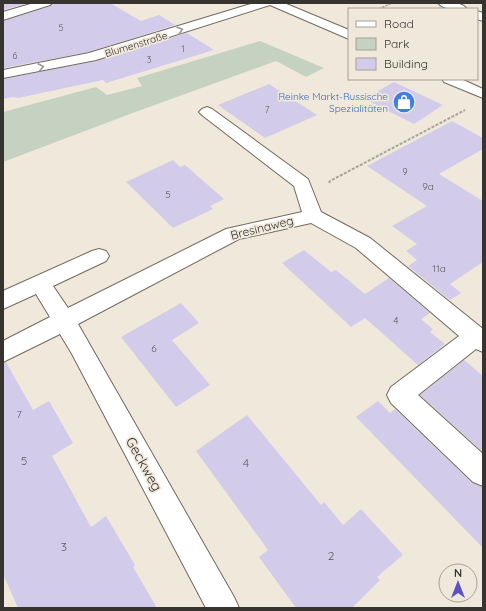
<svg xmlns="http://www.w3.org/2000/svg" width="486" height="611" viewBox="0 0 486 611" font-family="Quicksand,sans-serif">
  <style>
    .green { fill: #c5d2c1 }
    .building { fill: #d3cbea }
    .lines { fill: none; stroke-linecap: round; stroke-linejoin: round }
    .minor-casing { stroke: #726a5f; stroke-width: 2 }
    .major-casing { stroke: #726a5f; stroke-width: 2 }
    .path-far1 { stroke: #aaa39a; stroke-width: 1.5; stroke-dasharray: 2.5 1; stroke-linecap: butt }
    .path { stroke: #aaa39a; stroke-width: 2; stroke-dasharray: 3 1.5; stroke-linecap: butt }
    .minor { fill: #fff; fill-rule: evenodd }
    .major { fill: #fff; fill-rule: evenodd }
    .oneway { stroke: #9b9a97 }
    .labels { text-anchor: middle; stroke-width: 3.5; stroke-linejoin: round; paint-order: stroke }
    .far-number-label { font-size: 9px; fill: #5e5a5e }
    .far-street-label { font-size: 10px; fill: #37342f; stroke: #f1e8dc }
    .far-shop-label { font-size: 10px; fill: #366cbe; stroke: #f1e8dc; text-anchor: end }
    .number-label { font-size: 10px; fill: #5e5a5e }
    .street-label { font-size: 12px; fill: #37342f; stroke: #f1e8dc }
    .near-number-label { font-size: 12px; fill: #5e5a5e }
    .near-street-label { font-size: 14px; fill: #37342f; stroke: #f1e8dc }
  </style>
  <rect width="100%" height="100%" fill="#f1e8dc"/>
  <path class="green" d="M260,41L324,68L306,77L276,61L130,114L3,162V112L96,87L107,95L142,86L137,78Z"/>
  <path class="building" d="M3,3H29L3,10Z
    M54,3H110L141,21L159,15L175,25L89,52L3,68V21L50,6Z
    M187,33L214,50L106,83L103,80L18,98L13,97L3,99V79L96,61Z
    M394,82L443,105L414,124L364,99Z
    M269,84L317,115L265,138L218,105Z
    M452,121L483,138V149L439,174L483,201V262L450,284L461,293L450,300L408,266L417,260L406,251L417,244L392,226L427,206L367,166Z
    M173,160L180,167L185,165L224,199L210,206L213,209L173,228L126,182Z
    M304,250L331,272L336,270L365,294L389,278L430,313L421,319L433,329L430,332L445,344L418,365L365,318L351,327L282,263Z
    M181,303L199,323L172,340L210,385L176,407L121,337Z
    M464,360L483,376V452L420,395Z
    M6,362L33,410L49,401L73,443L52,456L91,527L106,516L135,565L133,567L157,608H18L3,574V363Z
    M378,401L390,413L395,409L472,483L483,487V548L356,417Z
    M247,415L321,505L324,502L343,525L361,509L403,555L377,577L380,580L352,608H296L259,557L268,550L196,451Z"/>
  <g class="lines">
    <g class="minor-casing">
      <path id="minor" d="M34,3H52L50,5L3,20V12Z
        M254,3H272L270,5L96,60L3,78V70L89,53Z
        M438,3C447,3 461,1 467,9C458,9 445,11 438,3Z
        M477,11L483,13V21L477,19Z
        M207,107L212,109L308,179L321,212L370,238L483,329V352L476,349L418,395L483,454V486L473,482L391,403L387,395L391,387L459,336L356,248L311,223L239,239L78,324L234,597L239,608H206L72,354L60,334L3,362V341L50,317L36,294L3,309V291L92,251L99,249L106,251L109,256L106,261L53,286L68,308L226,229L302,212L294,186L202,115L199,112L202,109Z"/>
    </g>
    <g class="major-casing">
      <path id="major" d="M268,3H284L349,30V39L270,5Z
        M442,79H461L483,89V98L444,82Z"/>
    </g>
    <path class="path-far1" d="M379,9L392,3"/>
    <path class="path" d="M329,183L330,181L465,110"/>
    <use href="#minor" class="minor"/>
    <use href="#major" class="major"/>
  </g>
  <defs><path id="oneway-chevron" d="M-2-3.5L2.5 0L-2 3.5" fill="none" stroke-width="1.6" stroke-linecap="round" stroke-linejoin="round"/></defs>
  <g class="oneway">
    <use href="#oneway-chevron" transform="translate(180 30) rotate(-17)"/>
    <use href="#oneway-chevron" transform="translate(41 67) rotate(-11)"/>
  </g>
  <defs>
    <g id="shop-disc" transform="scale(1.15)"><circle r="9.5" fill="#3f7fe0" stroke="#f1e8dc"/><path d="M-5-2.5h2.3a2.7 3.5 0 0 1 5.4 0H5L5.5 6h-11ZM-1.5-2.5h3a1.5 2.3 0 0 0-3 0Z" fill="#fff"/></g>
  </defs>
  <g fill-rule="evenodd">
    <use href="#shop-disc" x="404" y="102"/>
  </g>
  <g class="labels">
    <g class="far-number-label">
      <text x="61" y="31">5</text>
      <text x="183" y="52">1</text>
      <text x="15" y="59">6</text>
      <text x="149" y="63">3</text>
      <text x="267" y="113">7</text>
      <text x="405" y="175">9</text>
    </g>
    <g class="far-street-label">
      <text transform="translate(136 44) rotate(-17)" y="4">Blumenstraße</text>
    </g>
    <g class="far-shop-label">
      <text x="388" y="100">Reinke Markt-Russische<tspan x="388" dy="12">Spezialitäten</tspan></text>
    </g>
    <g class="number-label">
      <text x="428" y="190">9a</text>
      <text x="168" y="198">5</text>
      <text x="439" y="272">11a</text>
      <text x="396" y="324">4</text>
      <text x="154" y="352">6</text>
      <text x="19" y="418">7</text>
    </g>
    <g class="street-label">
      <text transform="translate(262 228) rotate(-14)" y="4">Bresinaweg</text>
    </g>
    <g class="near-number-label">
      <text x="24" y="465">5</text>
      <text x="246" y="467">4</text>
      <text x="64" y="551">3</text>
      <text x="331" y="560">2</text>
    </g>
    <g class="near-street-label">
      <text transform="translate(144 464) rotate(61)" y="5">Geckweg</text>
    </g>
  </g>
  <rect width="486" height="611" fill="none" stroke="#37342f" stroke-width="8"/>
  <rect x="348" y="8" width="130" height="72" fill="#f1e8dc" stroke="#a7a097"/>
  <rect x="356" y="21" width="20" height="6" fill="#ffffff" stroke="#a7a097"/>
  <text x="384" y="28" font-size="12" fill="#37342f">Road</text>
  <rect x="356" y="38" width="20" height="12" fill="#c5d2c1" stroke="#a7a097"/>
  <text x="384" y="48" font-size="12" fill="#37342f">Park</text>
  <rect x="356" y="58" width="20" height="12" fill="#d3cbea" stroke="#a7a097"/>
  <text x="384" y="68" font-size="12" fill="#37342f">Building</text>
  <g transform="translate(458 583)"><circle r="19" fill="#f1e8dc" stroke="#a7a097"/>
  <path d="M0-3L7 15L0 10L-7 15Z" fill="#5d4fc8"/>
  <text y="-6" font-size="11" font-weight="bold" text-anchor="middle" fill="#37342f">N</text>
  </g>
</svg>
